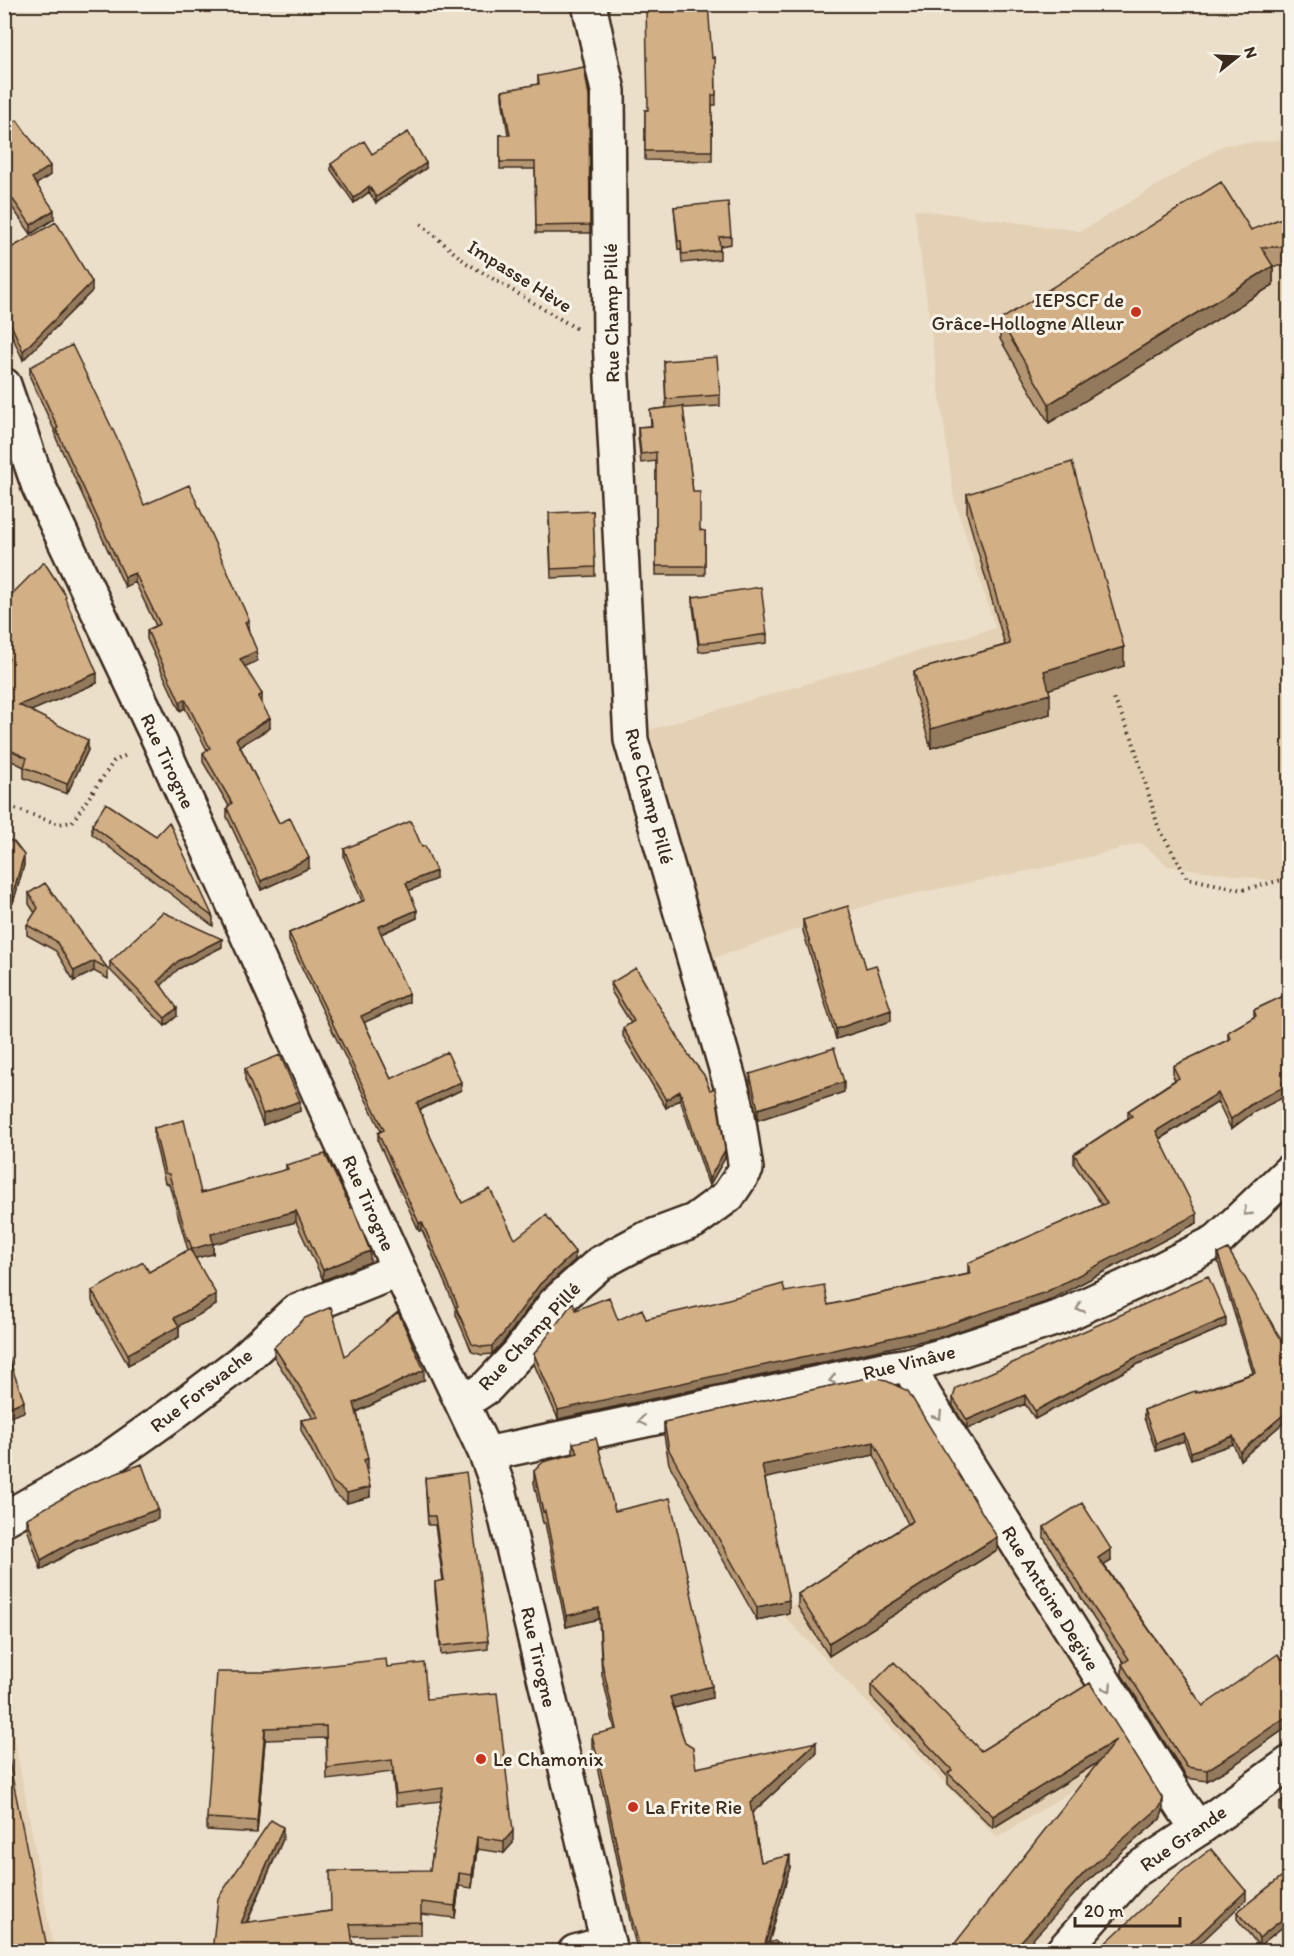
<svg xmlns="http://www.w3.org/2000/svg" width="1294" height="1956" viewBox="0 0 1294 1956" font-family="Itim,sans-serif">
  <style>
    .built { fill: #e4d1b5 }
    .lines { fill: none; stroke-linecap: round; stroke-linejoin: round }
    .minor-casing { stroke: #3b2a1e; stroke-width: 38 }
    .tertiary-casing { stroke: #3b2a1e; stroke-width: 38 }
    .path { stroke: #3b2a1e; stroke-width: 4; stroke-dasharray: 1.5 4.5; stroke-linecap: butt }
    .minor { stroke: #f7f3e8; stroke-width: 33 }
    .tertiary { stroke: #f7f3e8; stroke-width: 33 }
    .wall { fill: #b59672; stroke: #3b2a1e; stroke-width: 1.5 }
    .shaded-wall { fill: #937a5d; stroke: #3b2a1e; stroke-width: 1.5 }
    .building { fill: #d2af85; stroke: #3b2a1e; stroke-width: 1.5 }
    .oneway { stroke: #998e83 }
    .poi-dot { fill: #c8321e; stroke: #f7f3e8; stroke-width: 2 }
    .labels { text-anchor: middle; stroke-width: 6; stroke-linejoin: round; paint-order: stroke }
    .street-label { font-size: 20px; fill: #3b2a1e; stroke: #f7f3e8 }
    .poi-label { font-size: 20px; fill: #3b2a1e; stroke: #f7f3e8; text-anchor: start }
  </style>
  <rect width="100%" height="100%" fill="#ecdfca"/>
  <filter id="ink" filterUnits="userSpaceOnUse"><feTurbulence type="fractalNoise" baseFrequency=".0167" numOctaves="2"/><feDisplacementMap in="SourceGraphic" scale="12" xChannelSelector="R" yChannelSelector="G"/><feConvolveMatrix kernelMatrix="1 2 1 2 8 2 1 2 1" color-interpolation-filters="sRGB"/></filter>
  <g filter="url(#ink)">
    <path class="built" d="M1289,139V883L1168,866L1141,843L1067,863L883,900L705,961L649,730L995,628L954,499L914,209L1081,231L1224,145Z
      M967,1487L1135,1751L997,1838L781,1613Z
      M5,1687L54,1951H5Z"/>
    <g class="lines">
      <g class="minor-casing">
        <path id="minor" d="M909,1365L924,1395L1182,1806L1198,1829
          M463,1403L487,1387L519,1353L555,1303L600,1263L643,1240L694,1221L728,1196L746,1169L736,1103L631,740L610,340L608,91L589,4
          M486,1454L884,1369L909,1365L945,1355L1060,1317L1142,1279L1217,1241L1290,1171
          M4,1519L100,1465L172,1414L241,1362L295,1312L399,1270
          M575,1952L608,1943"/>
      </g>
      <g class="tertiary-casing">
        <path id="tertiary" d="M4,385L39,487L159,740L399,1270L486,1454L499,1489L610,1952
          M1062,1952L1133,1872L1198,1829L1290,1763"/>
      </g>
      <path class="path" d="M421,224L465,262L577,329
        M1114,699L1132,738L1158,826L1187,878L1242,890L1290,878
        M4,805L58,824L72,822L114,761L129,754"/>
      <use href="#minor" class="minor"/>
      <use href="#tertiary" class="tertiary"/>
    </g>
    <path class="wall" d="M715,57L716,105H712V161L645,160V110H647L712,58Z
      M538,76L589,96L590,233H536L535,169H500V135H508L502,98V91L538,84Z
      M4,129L50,175L36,184L54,219L31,234L4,196Z
      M372,154L426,168L376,203L369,192L354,203L331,170V164Z
      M674,207L731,236V244L720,246V259L682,263L681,249L678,250Z
      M1290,215V266H1273V285L1049,423L1000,339V320L1251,230Z
      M4,252L92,291L23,360L4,318Z
      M664,361L720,395V406L683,408L693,492L700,530L705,531V575H656V461L641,463L638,436V427L651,426L650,410L666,408Z
      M30,367L144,505L248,630L257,661L244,666L262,704L270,728L240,746L279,823L309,868L261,890L227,817V808L229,806L203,762V753L207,750L185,708L180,711L147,639V630L156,626L135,582L125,587L56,438V434L30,377Z
      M967,494L1124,666L1049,689L1050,714L931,748L914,691V671L1005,645L967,514Z
      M593,511L595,576L551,578L549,521Z
      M693,597L767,634V643L699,652L693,606Z
      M4,602H66L97,683L30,711L88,750L67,794L24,778V767L4,757Z
      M92,825L213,917V926L92,834Z
      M4,838L24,865L13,903L4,900Z
      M344,849L436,879L409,890L417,918L381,934L409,1002L364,1022L391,1079L461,1090L420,1110L431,1138L462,1203L515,1239L575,1260L540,1292L504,1341L492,1354L482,1355L472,1352L456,1315V1309L422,1230L419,1231L378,1141V1133L381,1131L289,941V933L362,901L344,857Z
      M29,893L108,969V979L94,971L74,981L56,951L27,935V925L35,913L29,904Z
      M803,920L866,968L891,1021L836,1039L803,931Z
      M222,947L178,969L161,985L177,1016L165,1026L110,970V962Z
      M611,983L725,1158L709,1186L680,1099L666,1108L623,1036V1028L631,1023L611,991Z
      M1290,993L1284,1097L1254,1112L1231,1129L1218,1102L1160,1139L1197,1223L1046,1302L940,1337L558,1419L534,1364V1354L576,1310L618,1320L646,1319L785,1292L828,1305L968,1274V1263L1102,1205L1074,1164V1154L1128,1118V1111L1175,1080L1173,1076V1066L1228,1040V1032L1254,1017V1010Z
      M245,1069L300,1111L263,1125L245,1080Z
      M750,1074L844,1092L758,1120L750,1085Z
      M154,1128L201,1193L286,1170V1165L370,1262L323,1280L296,1222L213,1244V1254L195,1258L216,1305L179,1326V1337L128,1365L92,1301V1291L149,1272L188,1250L169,1184L165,1183L154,1138Z
      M1290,1204V1229L1284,1219V1209Z
      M1218,1254L1285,1346L1290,1342V1417L1240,1460L1233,1444L1191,1459L1184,1441L1156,1451L1144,1418V1410L1253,1373L1218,1262Z
      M1226,1326L1138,1364L1035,1419L1025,1404L967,1429L953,1406V1398Z
      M274,1347L345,1356L424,1380L357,1412L368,1468L366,1469L370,1497L347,1503L333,1492L301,1430V1420L313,1418L274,1357Z
      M876,1376L997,1550L829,1656L798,1607V1594L908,1524L874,1455L765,1478L789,1613L757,1620L669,1464L664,1435V1422Z
      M573,1443L615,1511L712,1698L674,1708L685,1743L696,1768L816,1754L752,1813L761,1862L790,1867L769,1943L789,1952H638L632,1930L605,1801L592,1746V1735L615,1730L602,1675L599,1619L566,1627L545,1523H543L534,1483V1471L573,1455Z
      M425,1478L488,1641V1649L441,1655L435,1591V1582L443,1581L435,1525H428Z
      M27,1518L158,1519L76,1549L41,1570L27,1528Z
      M1044,1527L1111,1561L1104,1565L1203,1706L1290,1655V1725L1234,1765L1207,1781L1187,1778L1122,1675V1664L1124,1663L1094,1619L1044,1538Z
      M387,1667L427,1699L513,1843L504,1853L477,1849L472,1888L459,1886L455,1918L421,1914V1935L352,1936L212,1952L283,1839L247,1923L330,1911L430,1870L441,1801L396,1806L392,1772L327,1780L326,1738L265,1740L257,1833L207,1830V1818L268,1672Z
      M1090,1683L1163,1811L1160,1819L1085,1883L1097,1763L993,1828L948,1784V1777L871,1697V1685L981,1751Z
      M1290,1796V1822L1280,1811V1802Z
      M1290,1870V1921L1259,1946L1237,1919V1912Z"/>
    <path class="shaded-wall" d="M426,163V168L376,203V197Z
      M50,166V175L32,187V178Z
      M369,186V192L354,203V198Z
      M54,210V219L31,234V225Z
      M1273,266V285L1049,423V404Z
      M92,282V291L23,360V351Z
      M135,573V582L125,587V577Z
      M249,620V630L245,622Z
      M1124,647V666L1044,691V671Z
      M257,651V661L240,669V659Z
      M97,673V683L19,716V705Z
      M262,694V704L258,697Z
      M1050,694V714L931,748V729Z
      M185,699V708L180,711V702Z
      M270,718V728L236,748V739Z
      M88,740V750L67,794V784Z
      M24,855V865L13,903V893Z
      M309,858V868L261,890V881Z
      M436,871V879L406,892V883Z
      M417,910V918L378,935V927Z
      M222,939V947L178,969L158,989V981L178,961Z
      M94,961V971L74,981V971Z
      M409,994V1002L361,1024V1016Z
      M177,1008V1016L165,1026V1018Z
      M891,1010V1021L836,1039V1029Z
      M1290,1079V1089L1284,1092V1097L1254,1112L1231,1129V1119L1282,1083Z
      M461,1082V1090L417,1111V1103Z
      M844,1082V1092L758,1120V1109Z
      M680,1091V1099L666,1108V1100Z
      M1218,1093V1102L1156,1141V1131Z
      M300,1101V1111L263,1125V1114Z
      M725,1150V1158L709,1186V1179Z
      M296,1211V1222L213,1244V1254L192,1259V1249L211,1234Z
      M1197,1214V1223L1046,1302L940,1337L558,1419V1410Z
      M422,1222V1230L419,1231V1223Z
      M370,1251V1262L323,1280V1270Z
      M575,1252V1260L540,1292L504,1341L492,1354V1346L540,1284Z
      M216,1294V1305L179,1326V1337L128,1365V1354L174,1318Z
      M1226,1318V1326L1138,1364L1035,1419V1411L1138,1356Z
      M424,1370V1380L354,1413V1403Z
      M1025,1395V1404L967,1429V1420Z
      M24,1401V1412L4,1419V1409Z
      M1290,1409V1417L1240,1460V1452Z
      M1184,1433V1441L1156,1451V1443Z
      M1233,1436V1444L1191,1459V1452Z
      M874,1442V1455L762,1479V1465Z
      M368,1458V1468L364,1470V1460Z
      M370,1487V1497L347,1503V1493Z
      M158,1509V1519L76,1549L41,1570V1560L76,1540Z
      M997,1537V1550L829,1656V1643Z
      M1111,1549V1561L1098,1569V1558Z
      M789,1600V1613L757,1620V1607Z
      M599,1608V1619L566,1627V1616Z
      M712,1686V1698L670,1709V1697Z
      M1290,1714V1725L1234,1765L1207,1781V1770Z
      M265,1728V1740L257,1833V1821Z
      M1116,1740V1751L993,1828V1816Z
      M816,1742V1754L750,1815V1803Z
      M1163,1799V1811L1160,1819L1085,1883L1021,1952H1011L1085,1872Z
      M283,1827V1839L241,1935V1923Z
      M513,1831V1843L504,1853V1841Z
      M477,1837V1849L472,1888V1875Z
      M790,1855V1867L766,1952L765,1944Z
      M459,1873V1886L455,1918V1906Z
      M1246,1891V1900L1191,1952H1181Z
      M1290,1913V1921L1259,1946V1938Z"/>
    <path class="building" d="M693,4H708L712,58L715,57L716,95H712V151H645V110H648L646,7Z
      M584,67L589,96L590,225L536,226L535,162H500V135H510L502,91L539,84L538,76Z
      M17,120L50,166L32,178L54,210L31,225L4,187V129Z
      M408,132L426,163L376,197L369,186L354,198L331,164L364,141L372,154Z
      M1221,182L1251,230L1290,215V247H1261L1273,266L1049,404L1000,320Z
      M728,202L731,236L719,237L720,250L682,254L681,241H678L674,207Z
      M56,222L92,282L23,351L4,309V252Z
      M72,345L123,451L144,505L189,485L249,620L245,622L257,651L240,659L262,694L258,697L270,718L236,739L279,823L290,818L309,858L261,881L227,808L232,803L203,753L210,748L185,699L180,702L147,630L160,624L135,573L125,577L56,429L58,428L30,367Z
      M717,357L720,395L666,399L664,361Z
      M683,406L693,492H700V530L705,531V566H656V452L641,454L638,427L652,426L650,410Z
      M1072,462L1124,647L1044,671L1050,694L931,729L914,671L1010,644L967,494Z
      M593,511L595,567L551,569L549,513Z
      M44,562L66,596L65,598L97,673L19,705L88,740L67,784L24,767L27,758L4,747V668L9,659L4,655V602Z
      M761,587L767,634L699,644L693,597Z
      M106,803L156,836L169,822L213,917L92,825Z
      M411,821L422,847L425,846L436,871L406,883L417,910L378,927L409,994L361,1016L391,1079L447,1052L461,1082L417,1103L431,1138L462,1203L490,1189L515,1239L546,1215L575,1252L540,1284L504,1333L492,1346L482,1347L472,1344L456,1307L458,1306L422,1222L419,1223L378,1133L384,1130L289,933L365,900L344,849Z
      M4,838L14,842L24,855L13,893L4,889Z
      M45,883L108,969L94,961L74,971L56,941L27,925L38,908L29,893Z
      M848,906L866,968L876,965L891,1010L836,1029L803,920Z
      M163,912L222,939L178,961L158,981L177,1008L165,1018L110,962Z
      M636,968L690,1057L704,1075L710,1090L715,1088L725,1150L709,1179L680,1091L666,1100L623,1028L634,1021L611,983Z
      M1290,993V1079L1282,1083L1284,1087L1254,1102L1231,1119L1218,1093L1156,1131L1197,1214L1046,1292L940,1327L558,1410L534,1354L573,1302L576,1310L609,1297L618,1320L642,1309L646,1319L714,1303L783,1284L785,1292L824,1285L828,1305L970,1274L968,1263L1107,1203L1074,1154L1132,1116L1128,1111L1179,1078L1173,1066L1230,1039L1228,1032L1256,1016L1254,1010Z
      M834,1048L844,1082L758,1109L750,1074Z
      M280,1055L300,1101L263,1114L245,1069Z
      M184,1120L201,1193L288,1169L286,1165L325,1154L351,1208H353L370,1251L323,1270L296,1211L211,1234L213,1243L192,1249L189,1240L188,1241L169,1174L165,1173L154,1128Z
      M1290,1204V1220L1284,1209Z
      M190,1249L216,1294L174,1318L179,1326L128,1354L92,1291L143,1262L149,1272Z
      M1228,1249L1285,1346L1290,1342V1409L1240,1452L1233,1436L1191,1452L1184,1433L1156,1443L1144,1410L1195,1391L1196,1393L1255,1373L1218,1254Z
      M1208,1276L1226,1318L1138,1356L1035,1411L1025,1395L967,1420L953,1398L956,1388Z
      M331,1307L345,1356L398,1312L424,1370L354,1403L368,1458L364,1460L370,1487L347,1493L333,1482L301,1420L319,1417L274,1347L305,1318Z
      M8,1357L24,1401L4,1409V1358Z
      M876,1376L908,1391L997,1537L829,1643L798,1594L913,1521L874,1442L762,1465L789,1600L757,1607L669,1450L664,1422Z
      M596,1438L615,1511L670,1498L712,1686L670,1697L685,1743L693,1748L696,1768L816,1742L750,1803L761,1862L790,1855L765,1944L775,1941L789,1952H641L632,1919L605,1789L592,1735L617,1729L602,1663L599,1608L566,1616L545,1511L543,1512L534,1471L543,1462L578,1453L573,1443Z
      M142,1464L158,1509L76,1540L41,1560L27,1518L88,1484Z
      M466,1472L488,1641L441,1646L435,1582L444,1580L435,1516H428L425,1478Z
      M1082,1503L1111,1549L1098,1558L1203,1706L1278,1654L1282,1660L1290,1655V1714L1234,1753L1207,1770L1187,1767L1122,1664L1129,1659L1094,1608L1044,1527Z
      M386,1659L387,1667L424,1663L427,1699L497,1693L513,1831L504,1841L477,1837L472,1875L459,1873L455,1906L421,1902V1922L350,1924L354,1952H212L218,1898L271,1820L283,1827L241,1923L331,1911L330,1871L430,1870L443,1788L396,1794L392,1760L327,1768L326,1726L265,1728L257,1821L207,1818L217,1672H268Z
      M894,1662L981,1751L1090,1683L1163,1799L1160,1807L1085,1872L1011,1952H948L1116,1740L993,1816L948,1773L952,1770L871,1685Z
      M4,1737L48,1952H4Z
      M1290,1796V1813L1280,1802Z
      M1211,1849L1246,1891L1181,1952L1097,1951L1181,1872Z
      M1290,1870V1913L1259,1938L1237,1912Z"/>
    <defs><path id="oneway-chevron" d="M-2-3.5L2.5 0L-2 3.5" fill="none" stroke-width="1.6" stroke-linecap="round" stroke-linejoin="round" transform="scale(1.5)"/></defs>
    <g class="oneway">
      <use href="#oneway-chevron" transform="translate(1247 1212) rotate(136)"/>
      <use href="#oneway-chevron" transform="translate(1080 1308) rotate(155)"/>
      <use href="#oneway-chevron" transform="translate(833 1380) rotate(168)"/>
      <use href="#oneway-chevron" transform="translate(938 1416) rotate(58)"/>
      <use href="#oneway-chevron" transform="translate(642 1421) rotate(168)"/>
      <use href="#oneway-chevron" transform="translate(1108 1688) rotate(58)"/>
    </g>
  </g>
  <g class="poi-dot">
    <circle cx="1136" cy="312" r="6"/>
    <circle cx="481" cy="1759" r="6"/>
    <circle cx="633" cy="1807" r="6"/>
  </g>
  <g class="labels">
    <g class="street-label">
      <text transform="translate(520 276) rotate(32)" y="7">Impasse Hève</text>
      <text transform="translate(611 313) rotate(-91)" y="7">Rue Champ Pillé</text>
      <text transform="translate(168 761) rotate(65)" y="7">Rue Tirogne</text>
      <text transform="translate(650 796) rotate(75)" y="7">Rue Champ Pillé</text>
      <text transform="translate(369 1203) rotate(66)" y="7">Rue Tirogne</text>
      <text transform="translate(529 1336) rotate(-47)" y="7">Rue Champ Pillé</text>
      <text transform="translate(909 1362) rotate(-14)" y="7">Rue Vinâve</text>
      <text transform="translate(201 1390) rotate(-38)" y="7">Rue Forsvache</text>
      <text transform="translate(1051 1598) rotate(58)" y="7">Rue Antoine Degive</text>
      <text transform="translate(539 1657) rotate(77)" y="7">Rue Tirogne</text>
      <text transform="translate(1183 1838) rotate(-35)" y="7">Rue Grande</text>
    </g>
    <g class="poi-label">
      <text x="1124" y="307" text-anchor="end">IEPSCF de<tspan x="1124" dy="23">Grâce-Hollogne Alleur</tspan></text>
      <text x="493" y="1766">Le Chamonix</text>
      <text x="645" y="1814">La Frite Rie</text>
    </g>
  </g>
  <rect width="1294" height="1956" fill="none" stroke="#f7f3e8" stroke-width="24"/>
  <rect x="12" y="12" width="1270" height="1932" fill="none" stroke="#3b2a1e" stroke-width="2" filter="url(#ink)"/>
  <g transform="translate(1237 57) rotate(72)" stroke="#f7f3e8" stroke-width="4.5" paint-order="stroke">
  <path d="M0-4.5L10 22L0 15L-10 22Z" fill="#3b2a1e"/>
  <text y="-9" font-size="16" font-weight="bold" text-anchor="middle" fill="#3b2a1e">N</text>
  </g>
  <path d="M1075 1917v9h105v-9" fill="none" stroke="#3b2a1e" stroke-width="3"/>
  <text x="1084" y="1917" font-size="18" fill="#3b2a1e" stroke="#f7f3e8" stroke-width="4.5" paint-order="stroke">20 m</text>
</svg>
